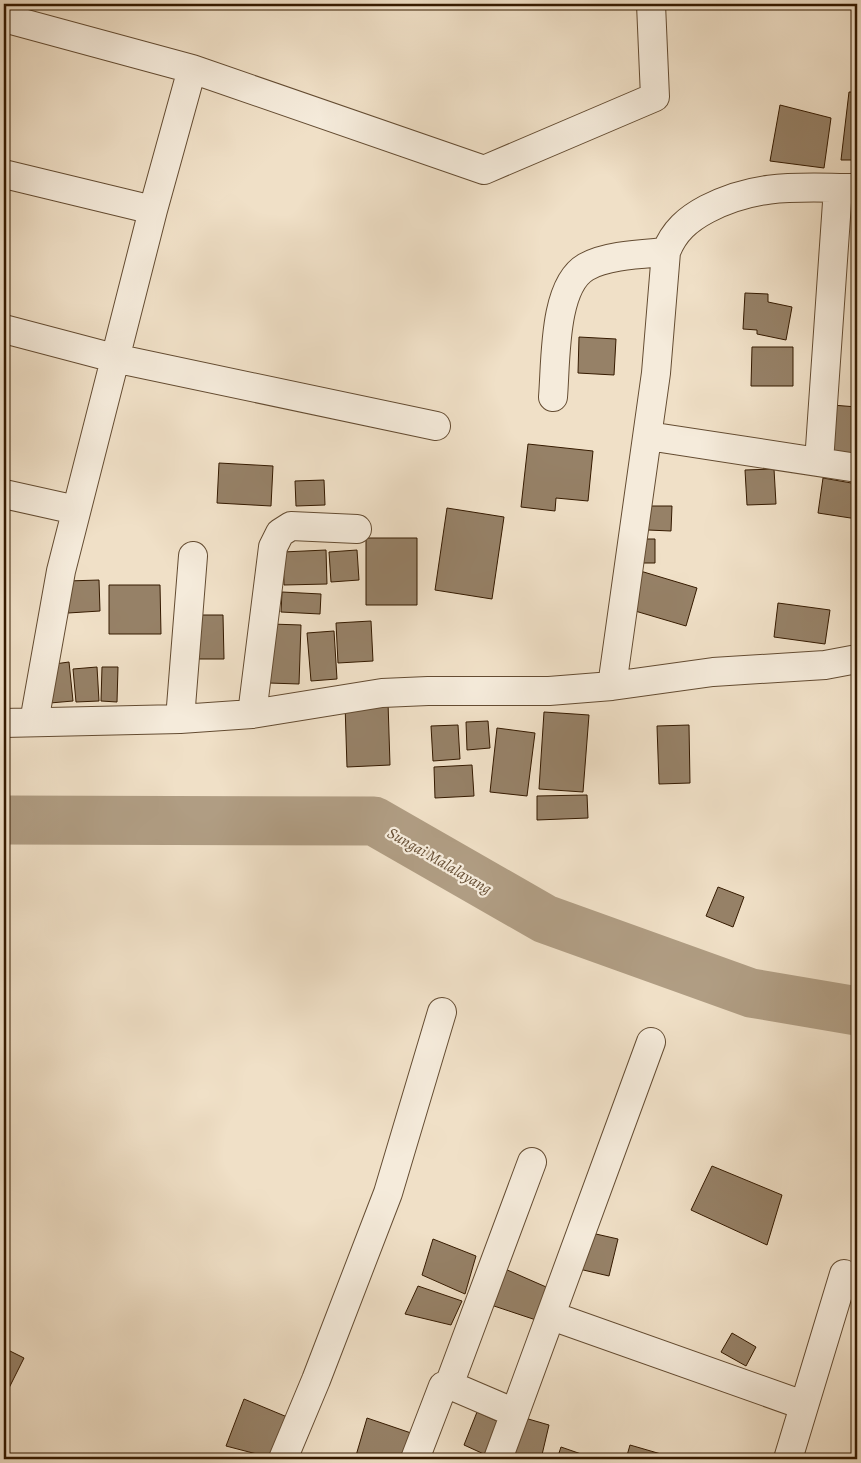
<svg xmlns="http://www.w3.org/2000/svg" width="861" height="1463" viewBox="0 0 861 1463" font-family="Alegreya,serif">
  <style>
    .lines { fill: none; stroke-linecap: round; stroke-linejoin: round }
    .river { stroke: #b09d83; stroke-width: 49 }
    .building { fill: #968167; stroke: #351a00 }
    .street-casing { stroke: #644c32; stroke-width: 30 }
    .street { stroke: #f5ebdb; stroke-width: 28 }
    .labels { text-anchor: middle; stroke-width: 4.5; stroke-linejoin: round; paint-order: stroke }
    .water-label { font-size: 16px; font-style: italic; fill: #664e34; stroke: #f5ebdb }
  </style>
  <rect width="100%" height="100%" fill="#f0e0c7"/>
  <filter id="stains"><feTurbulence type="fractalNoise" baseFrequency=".004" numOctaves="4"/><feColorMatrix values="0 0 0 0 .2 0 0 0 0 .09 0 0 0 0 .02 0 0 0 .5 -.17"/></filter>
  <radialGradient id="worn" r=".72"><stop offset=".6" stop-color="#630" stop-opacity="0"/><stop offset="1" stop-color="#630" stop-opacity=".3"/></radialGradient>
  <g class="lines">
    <path class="river" d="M4,820L374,821L545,919L751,993L857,1011"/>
  </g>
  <path class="building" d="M849,92H857V160H841Z
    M780,105L831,118L824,168L770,161Z
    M745,293L768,294V302L792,307L786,340L757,334V330L743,329Z
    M579,337L616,339L614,375L578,373Z
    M752,347H793V386H751Z
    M832,405L857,407V454L833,451Z
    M528,444L593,451L588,501L556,498L555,511L521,507Z
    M219,463L273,466L271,506L217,503Z
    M774,469L776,504L747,505L745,470Z
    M823,478L857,484V519L818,513Z
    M324,480L325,505L296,506L295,481Z
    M649,506H672L671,531L648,530Z
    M447,508L504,517L492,599L435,590Z
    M366,538H417V605H366Z
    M636,539H655V563H636Z
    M326,550L327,584L284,585L283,552Z
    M357,550L359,580L331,582L329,552Z
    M637,570L697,588L686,626L625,608Z
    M99,580L100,611L68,613L67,581Z
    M109,585H160L161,634H109Z
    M282,592L321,594L320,614L281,612Z
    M778,603L830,610L825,644L774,637Z
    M191,615H223L224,659H192Z
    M371,621L373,661L338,663L336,623Z
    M271,624L301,625L299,684L269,683Z
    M334,631L337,679L311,681L307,633Z
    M69,662L73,701L50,703L47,665Z
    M97,667L99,701L76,702L73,669Z
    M102,667H118L117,702L101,701Z
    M388,702L390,765L347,767L345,704Z
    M544,712L589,715L583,792L539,789Z
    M488,721L490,748L467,750L466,722Z
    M458,725L460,759L433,761L431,726Z
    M689,725L690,783L659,784L657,726Z
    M497,728L535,733L527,796L490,792Z
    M472,765L474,796L435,798L434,767Z
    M587,795L588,818L537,820V796Z
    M718,887L744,897L733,927L706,916Z
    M712,1166L782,1195L767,1245L691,1210Z
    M587,1232L618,1239L609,1276L579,1269Z
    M433,1239L476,1256L465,1294L422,1275Z
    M505,1269L553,1290L539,1321L491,1305Z
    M418,1286L462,1301L451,1325L405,1314Z
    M732,1333L756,1347L746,1366L721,1352Z
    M4,1348L24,1358L9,1388L4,1386Z
    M244,1399L292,1419L272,1458L226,1446Z
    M477,1412L501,1423L486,1455L464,1445Z
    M518,1416L549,1425L541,1459H507Z
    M367,1418L414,1434L402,1459H355Z
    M630,1445L661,1454L660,1459H626Z
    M561,1447L587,1456L586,1459H557Z"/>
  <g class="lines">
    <g class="street-casing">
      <path id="street" d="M4,18L192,69L484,170L655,97L651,4
        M4,174L153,210
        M4,329L114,358L436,426
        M553,397C556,362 553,286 586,267C606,255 644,254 666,252
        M648,436L857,468
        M819,462L838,188
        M4,494L76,510
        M612,686L656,373L666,252C674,231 688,219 707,209C759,182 802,188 857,188
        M252,714L273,547L280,533L291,526L357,529
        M180,719L193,556
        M34,722L61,571L153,210L192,69
        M4,723L180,719L252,714L382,693L428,691H549L612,686L713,672L825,665L857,659
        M552,1316L803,1405
        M449,1385L532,1162
        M283,1459L316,1380L388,1193L442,1012
        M415,1459L443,1386H452L515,1413
        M498,1459L651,1042
        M788,1459L844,1274"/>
    </g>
    <use href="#street" class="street"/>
  </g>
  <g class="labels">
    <g class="water-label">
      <text transform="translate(440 860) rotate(30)" y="6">Sungai Malalayang</text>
    </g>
  </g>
  <rect width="861" height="1463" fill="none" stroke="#f0e0c7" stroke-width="20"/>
  <rect x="5" y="5" width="851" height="1453" fill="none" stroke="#351a00" stroke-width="2.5"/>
  <rect x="10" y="10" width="841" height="1443" fill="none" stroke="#351a00"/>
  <rect width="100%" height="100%" filter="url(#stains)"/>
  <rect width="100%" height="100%" fill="url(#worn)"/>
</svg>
